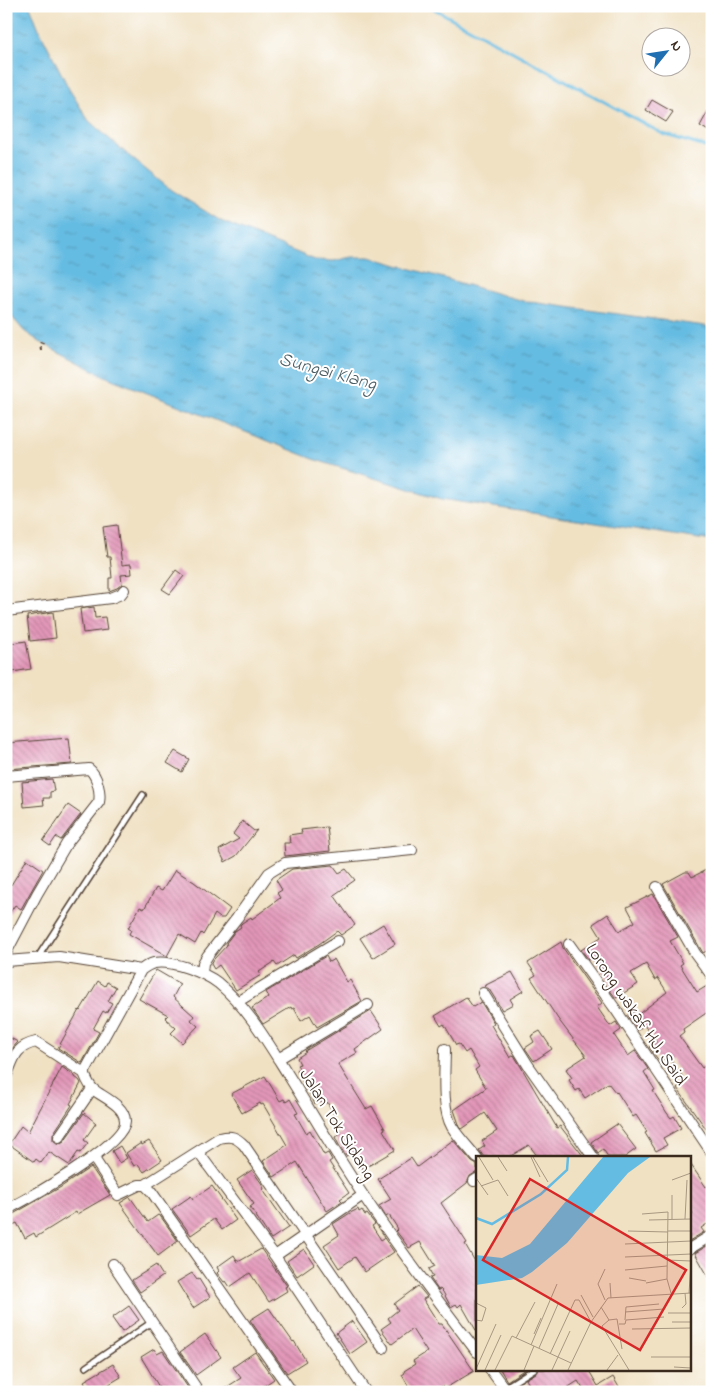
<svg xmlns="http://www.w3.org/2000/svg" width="718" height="1398" viewBox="0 0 718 1398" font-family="'Indie Flower',sans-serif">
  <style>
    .water { fill: url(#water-ripples); stroke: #507380 }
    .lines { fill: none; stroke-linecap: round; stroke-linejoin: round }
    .stream { stroke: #65bce2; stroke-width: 3 }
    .building { fill: url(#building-back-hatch) }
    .service-casing { stroke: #564537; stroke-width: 8 }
    .minor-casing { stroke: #564537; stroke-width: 12 }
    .path { stroke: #564537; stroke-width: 2; stroke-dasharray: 4 4; stroke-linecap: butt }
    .service { stroke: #fff; stroke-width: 5 }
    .minor { stroke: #fff; stroke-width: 10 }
    .labels { text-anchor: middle; stroke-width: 4; stroke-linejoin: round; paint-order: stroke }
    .street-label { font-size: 18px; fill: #3b2a1e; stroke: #fff }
    .water-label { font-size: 19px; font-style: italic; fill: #4a5d63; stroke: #fff }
    .inset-river { fill: none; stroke: #65bce2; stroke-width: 2.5 }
    .inset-road { fill: none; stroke: #a89881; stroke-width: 1 }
    .view { fill: #d62828; fill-opacity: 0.15; stroke: #d62828; stroke-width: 2.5 }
    .inset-edge { fill: none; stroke: #3b2a1e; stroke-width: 2.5 }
  </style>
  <defs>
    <pattern id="water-ripples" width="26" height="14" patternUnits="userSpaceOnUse" patternTransform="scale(1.25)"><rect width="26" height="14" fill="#65bce2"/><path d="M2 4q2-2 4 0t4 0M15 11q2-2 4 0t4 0" fill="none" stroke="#5499b7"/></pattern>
    <pattern id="building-back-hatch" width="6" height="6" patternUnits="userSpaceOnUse" patternTransform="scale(1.25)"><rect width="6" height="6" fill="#e397b9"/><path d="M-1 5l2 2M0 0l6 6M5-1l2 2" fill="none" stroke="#b97b96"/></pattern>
  </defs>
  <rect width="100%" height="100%" fill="#fff"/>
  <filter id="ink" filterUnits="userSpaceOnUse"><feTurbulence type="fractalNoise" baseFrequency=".02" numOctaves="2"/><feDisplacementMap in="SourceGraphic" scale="10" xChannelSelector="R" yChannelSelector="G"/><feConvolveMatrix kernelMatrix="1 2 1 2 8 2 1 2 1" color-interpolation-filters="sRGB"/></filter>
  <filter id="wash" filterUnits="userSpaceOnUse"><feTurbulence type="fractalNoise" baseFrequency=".0096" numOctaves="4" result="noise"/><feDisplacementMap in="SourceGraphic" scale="20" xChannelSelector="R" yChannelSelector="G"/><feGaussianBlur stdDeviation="1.12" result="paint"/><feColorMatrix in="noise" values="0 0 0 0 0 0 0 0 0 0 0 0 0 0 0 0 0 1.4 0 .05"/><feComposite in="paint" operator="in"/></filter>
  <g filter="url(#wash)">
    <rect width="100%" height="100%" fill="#f0e1c3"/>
    <path class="water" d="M6,6H30L39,29L69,89L89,121L128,155L171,190L221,221L315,260L334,261L351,257H370L523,301L712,327V541L442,499L316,460L107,377L40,342L24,331L6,310Z"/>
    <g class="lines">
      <path class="stream" d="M429,6L663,134L712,149"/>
    </g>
    <g id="blocks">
      <path class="building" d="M652,100L673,112L666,122L646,110Z
        M712,104V133L700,126Z
        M117,525L122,565L131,564L132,574L121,575L122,584L117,588L109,591V578H112L110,557H107L103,527Z
        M176,570L184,576L170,594L162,589Z
        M94,607L95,618L105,617L107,630L83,633L80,609Z
        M53,612L56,638L30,641L27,616Z
        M26,641L31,669L6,673V644Z
        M69,738L72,764L6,769V743Z
        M175,751L189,759L182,772L167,763Z
        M52,779L54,791L50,792V798H43L44,805L24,807L22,782Z
        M68,805L81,814L61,840L56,837L50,846L43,841Z
        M242,821L254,831L257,830L236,856L225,862L219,850L239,839L233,834Z
        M327,827L330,851L285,856L284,843H290L289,835L302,833L301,830Z
        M27,859L43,870L21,909L15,905L6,918V882L11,885Z
        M333,865L339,873L346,869L355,880L334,895L355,925L341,935L337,931L319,944L296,958L294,955L277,966L274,962L259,972L261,975L236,990L219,965L214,969L211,964L214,959L227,945L226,943L235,931L241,927L240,925L242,923L251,917L252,919L280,898L277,893L282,890L276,880L292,869Z
        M712,867V948L703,953L663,884L685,872H689L692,877Z
        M175,870L194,882L230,909L224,918H220L215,914L203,935L201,933L195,944L179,934L167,956L129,934L131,930L128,928L140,907L144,909L156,888L162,891Z
        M653,894L678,937L670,941L683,963L680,965L697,992L712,983V1009L683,1029L684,1032L679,1036L702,1068L708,1064L712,1070V1137L677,1088L685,1080L670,1059L668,1061L666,1058L659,1061L649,1047L656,1042L644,1025L638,1030L628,1015L633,1011L636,1016L667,992L658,978L655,980L646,964L631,973L638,984L616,998L608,988L612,985L594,957L589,960L581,950L601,937L593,924L608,914L619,931L635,922L627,907Z
        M383,924L395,944L373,958L360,938Z
        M561,942L563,948L602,1003L597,1007L610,1026L616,1022L621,1030L614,1035L628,1056L635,1051L638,1055L648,1069L644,1072L655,1090L653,1091L667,1113L671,1118L674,1116L681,1128L663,1138L667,1145L656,1151L645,1133L647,1132L636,1115L633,1117L617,1092L616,1093L608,1083L585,1098L579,1089L576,1091L569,1080L572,1078L566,1069L586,1056L558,1019L531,978L536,975L528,963Z
        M326,956L329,962L334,959L347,982L350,980L362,1001L317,1027L310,1015L301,1021L294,1008L292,1009L291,1007L263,1024L252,1008L269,997L266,992Z
        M156,970L180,984L173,997L194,1016L191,1020L198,1026L182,1043L171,1033L176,1028L165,1018L168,1015L139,999Z
        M512,972L523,991L510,999L513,1004L502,1010L489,989L484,986Z
        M98,981L105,986L107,982L116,987L108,1001L112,1003L106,1013L103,1011L93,1029L99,1032L82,1063L58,1048L79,1010L80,1011Z
        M466,997L473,1007L481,1002L494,1023L491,1025L510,1058L514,1055L557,1128L560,1126L584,1157H538L529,1145L509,1157H484L479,1150L485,1146L482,1141L497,1131L485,1113L462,1129L460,1127L454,1110L486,1088L475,1070L479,1067L469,1050L465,1053L459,1044L456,1045L444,1024L441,1026L435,1016Z
        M371,1011L383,1029L355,1049L357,1053L338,1064L366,1109L372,1106L385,1129L383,1130L395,1150L363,1169L354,1152L346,1156L339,1145L335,1137L341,1133L337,1126L340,1124L327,1102L322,1104L320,1101L315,1104L297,1071L300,1069L297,1065L300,1064L297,1058L306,1052L305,1051Z
        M540,1031L552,1049L534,1061L525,1048L534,1042L531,1036Z
        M6,1036L18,1042L9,1052L6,1050Z
        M62,1067L75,1076V1077L79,1080L81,1083L70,1104L72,1105L53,1134V1140L58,1144L64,1141L84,1113L96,1123L84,1140L88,1143L80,1153L78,1152L69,1165L49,1152L41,1163L36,1159L34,1162L9,1144L21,1126L28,1132Z
        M265,1076L280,1101L284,1099L286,1102L290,1099L298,1113L295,1114L306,1133L310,1130L324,1155L328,1153L332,1160L329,1162L349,1193L340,1199L342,1201L327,1211L297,1162L274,1177L263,1161L287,1145L263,1104L261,1105L260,1103L242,1113L231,1094Z
        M617,1124L636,1149L625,1157H608L603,1149L598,1153L591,1142Z
        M453,1140L472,1162L477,1165V1172L470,1176L467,1183L441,1203L467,1243L465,1244L477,1265V1332L461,1304L458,1307L456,1304L451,1307L443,1292L440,1289L438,1290L430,1278L433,1277L429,1269L435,1266L420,1242L409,1248L396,1231L398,1229L389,1215L386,1217L379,1206L391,1199L378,1179L411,1158L417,1167Z
        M149,1141L162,1160L144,1172L138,1164L134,1166L126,1153L141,1143L142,1145Z
        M120,1146L127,1158L119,1163L112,1151Z
        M689,1162L706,1187L712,1183V1221L701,1228L704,1232L689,1241V1216L693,1214L689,1207Z
        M91,1167L110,1195L77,1214L76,1212L36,1237L34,1233L25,1238L17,1223L13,1225L8,1217L61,1187Z
        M252,1170L262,1184L264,1189L263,1190L289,1227L271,1239L250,1207L254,1204L237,1180Z
        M212,1186L236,1220L222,1230L214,1219L191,1235L172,1209L191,1196L193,1199Z
        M130,1197L148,1222L158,1215L161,1217L178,1241L158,1256L120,1203Z
        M358,1209L359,1212L362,1210L365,1215L367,1214L375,1224L372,1226L381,1240L384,1238L394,1252L365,1272L355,1257L339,1268L324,1245L339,1235L333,1224L350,1213Z
        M707,1246L712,1254V1283L695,1253Z
        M261,1249L287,1286L285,1287L287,1291L269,1302L250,1273L230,1287L226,1281L224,1282L217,1273L219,1271L217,1267L234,1255L238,1262Z
        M304,1249L314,1264L297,1276L287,1261Z
        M156,1265L163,1276L140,1292L132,1280Z
        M192,1273L197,1280L199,1279L210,1297L193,1308L177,1282Z
        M418,1286L427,1297L423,1299L439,1324H442L474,1371L444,1389L442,1386L433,1392H412L402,1375L405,1373L404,1371L415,1364L413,1361L427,1352L412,1329L392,1344L381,1329L391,1322L388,1318L398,1310L394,1304Z
        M129,1306L139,1320L122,1332L112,1318Z
        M269,1308L293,1342L294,1341L306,1361L287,1373L250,1320Z
        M352,1321L367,1342L350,1354L336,1333Z
        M205,1334L221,1357L196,1375L180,1352Z
        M154,1349L157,1354L163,1351L191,1392H162L141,1357Z
        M255,1352L274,1379L255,1392H219L241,1378L233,1367Z
        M113,1364L121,1377L96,1392H90L84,1381Z
        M500,1369H525L507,1381Z
        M538,1369H588L598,1386L613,1377L620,1389L616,1392H585L578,1381L561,1392H533L526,1379L536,1373Z"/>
    </g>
  </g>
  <g filter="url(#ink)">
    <use href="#blocks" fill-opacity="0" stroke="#564537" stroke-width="1"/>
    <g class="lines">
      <g class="service-casing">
        <path id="service" d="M38,957L143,795
          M86,1367L152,1322
          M504,1388L534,1369"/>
      </g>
      <g class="minor-casing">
        <path id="minor" d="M6,611L111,598L121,594L124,590
          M6,776L89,769C97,775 101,792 99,802L67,843L37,894L6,953
          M657,887L695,953L712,976
          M569,944L616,1010L712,1153
          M6,961L59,957L141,970
          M202,973L203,963L208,955L237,918L269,873L285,863L412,850
          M483,993L528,1065L593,1157
          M237,1002L338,941
          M445,1049C445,1071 441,1108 452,1127C459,1138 469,1148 477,1158
          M278,1059L368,1005
          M6,1077C14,1059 14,1047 36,1042L84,1073
          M59,1137L92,1089
          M198,1152L275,1256L366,1392
          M93,1157L118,1195L139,1185H145L151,1191L292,1392
          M474,1181L477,1179
          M145,1185L219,1138C231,1135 236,1137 244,1145L383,1348
          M6,1210C27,1199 126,1145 125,1121C125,1106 103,1097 94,1090C89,1086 86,1078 84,1073L141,970C145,967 149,964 154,963C171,960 204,972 218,983C247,1007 267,1041 287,1073C312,1113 336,1155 363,1195C399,1249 438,1301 477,1352
          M689,1249L712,1235
          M275,1256L363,1195
          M113,1264L199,1392
          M490,1369L507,1392"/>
      </g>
      <path class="path" d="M41,350L40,342L45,344"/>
      <use href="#service" class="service"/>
      <use href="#minor" class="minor"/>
    </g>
  </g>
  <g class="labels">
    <g class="street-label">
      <text transform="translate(637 1014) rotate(56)" y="6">Lorong wakaf HJ. Said</text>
      <text transform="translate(338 1124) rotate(58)" y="6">Jalan Tok Sidang</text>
    </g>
    <g class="water-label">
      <text transform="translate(328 370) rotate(15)" y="7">Sungai Klang</text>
    </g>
  </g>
  <g transform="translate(476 1156)">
    <rect width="215" height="215" fill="#f0e1c3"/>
    <path d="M127,1H174L152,17L91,87L56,116L46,122L0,129V99L26,102L54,88Z" fill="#65bce2"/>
    <path class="inset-river" d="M0,62L16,68L65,38L91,14L92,1"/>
    <path class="inset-road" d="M3,1L17,24M22,1L31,15M55,1L64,21M57,1L72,26M0,22L12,39M196,24L215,17M5,30L22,24L32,40M192,56L191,123L195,137M166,58L192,56M196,63V39M209,63L211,24M173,64L215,63M152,75L192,76M192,75H215M149,88L215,85M149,101L215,98M191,104L215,105M129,113L122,128L129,144M149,114L191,110M153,122L170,125M134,127L135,142M170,127L191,123M213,137L215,108M105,139L117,161M0,147L10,152L6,165L0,164M125,151L133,164L141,163L146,193M206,152L210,148L209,137M149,156L188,153L190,148M192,157H215M133,164L126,170L153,214M149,164L150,151L183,148M115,166L132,142L215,137M196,166H215M143,168H149L150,164L188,161M156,173L215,172M58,178L65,162M40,182L59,146M55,189L81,128M63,192L82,148M74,198L99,144H103L115,166L92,214M175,201H215M198,211L215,212M0,213L20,168M9,214L25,179M19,214L36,180L95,207M48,214L58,190M76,214L94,175M131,214L142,199"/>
    <path class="view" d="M54,23L210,114L164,194L7,104Z"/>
    <rect width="215" height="215" class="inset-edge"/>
  </g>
  <rect width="718" height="1398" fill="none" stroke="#fff" stroke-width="25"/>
  <g transform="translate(666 52) rotate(60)"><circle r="24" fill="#ffffff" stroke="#b1aaa5"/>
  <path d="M0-4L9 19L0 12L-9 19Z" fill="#1f6fb2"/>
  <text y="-8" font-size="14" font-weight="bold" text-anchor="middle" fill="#3b2a1e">N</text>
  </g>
</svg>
